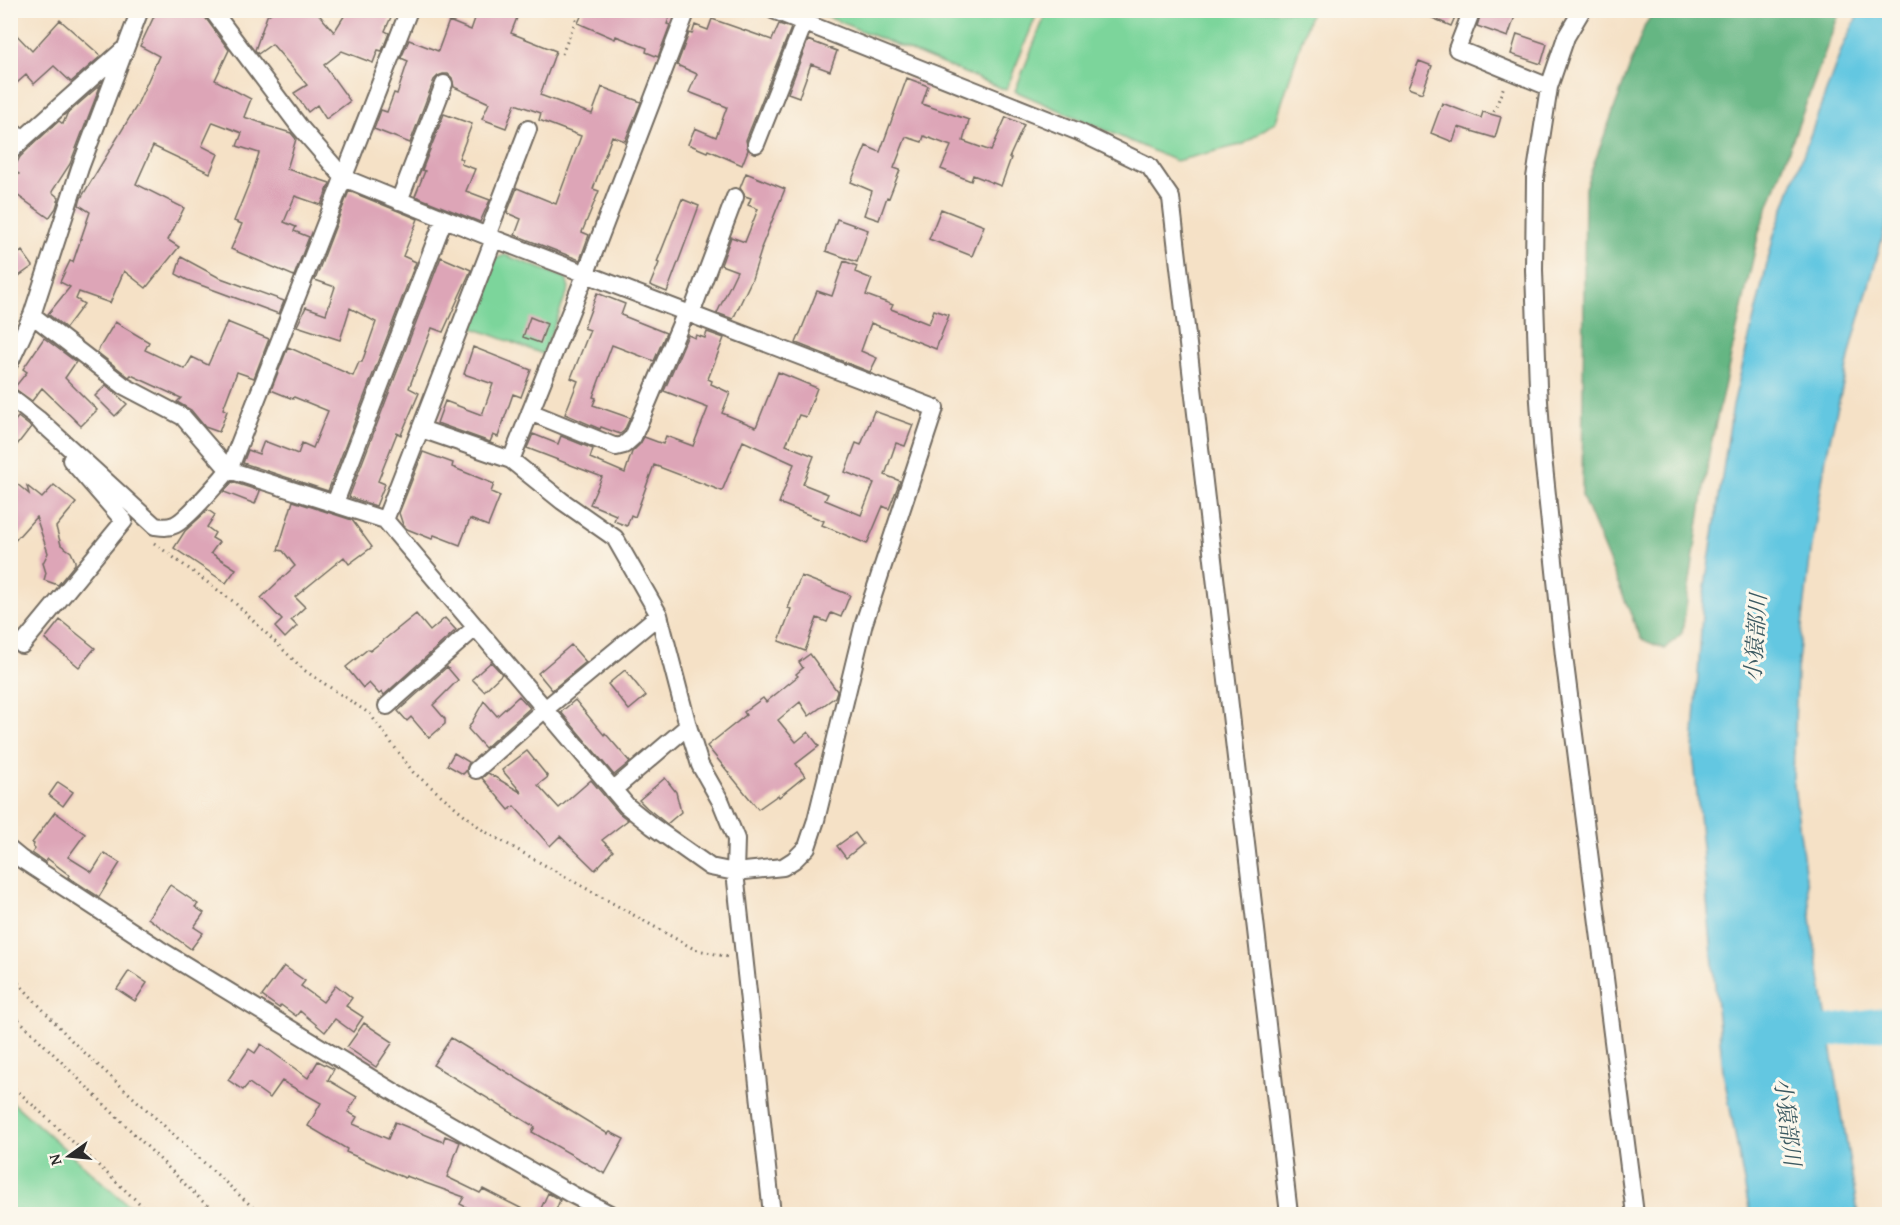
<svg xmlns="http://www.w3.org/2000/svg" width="1900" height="1225" viewBox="0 0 1900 1225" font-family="'Gentium Book Plus','Noto Serif JP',serif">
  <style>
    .green { fill: #7cd59b; stroke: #548063; stroke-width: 1.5 }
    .forest { fill: #65b683; stroke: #487057; stroke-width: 1.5 }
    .water { fill: #64c7e1; stroke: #487986; stroke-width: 1.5 }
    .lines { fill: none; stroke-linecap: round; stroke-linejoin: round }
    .river { stroke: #64c7e1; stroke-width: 32 }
    .building { fill: #dda5b7 }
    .minor-casing { stroke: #726b61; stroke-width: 20 }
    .path { stroke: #726b61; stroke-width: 3; stroke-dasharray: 1.5 4.5; stroke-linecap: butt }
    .minor { stroke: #fff; stroke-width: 16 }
    .labels { text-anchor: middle; stroke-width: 6; stroke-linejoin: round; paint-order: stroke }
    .water-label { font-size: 22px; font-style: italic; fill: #3c5a62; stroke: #fbf7ec }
  </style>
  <rect width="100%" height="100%" fill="#fbf7ec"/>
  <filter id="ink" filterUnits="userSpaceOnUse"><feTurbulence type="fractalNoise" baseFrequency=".0167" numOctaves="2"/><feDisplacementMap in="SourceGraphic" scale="12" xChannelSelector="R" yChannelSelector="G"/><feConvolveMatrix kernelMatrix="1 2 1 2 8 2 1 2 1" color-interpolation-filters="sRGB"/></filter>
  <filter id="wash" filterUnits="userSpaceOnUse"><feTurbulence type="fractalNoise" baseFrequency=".008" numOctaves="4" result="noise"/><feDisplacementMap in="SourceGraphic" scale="24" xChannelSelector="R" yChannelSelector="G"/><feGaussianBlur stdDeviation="1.35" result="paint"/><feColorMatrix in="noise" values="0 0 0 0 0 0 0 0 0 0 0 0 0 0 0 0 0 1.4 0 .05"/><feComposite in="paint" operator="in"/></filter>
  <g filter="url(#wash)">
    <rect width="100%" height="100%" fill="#f5e1c6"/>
    <path class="green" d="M813,11H1038L1006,90Z
      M1047,11V10L1311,11L1276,121L1244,144L1176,161L1015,91Z
      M505,255L566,278L569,288L543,354L468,326L494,259Z
      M10,1101H11L138,1214H11Z"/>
    <path class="forest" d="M1655,10L1840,11L1759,232L1710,449L1682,633L1665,649L1641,639L1582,496L1585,188L1645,25Z"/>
    <path class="water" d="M1860,11H1889V215L1853,341L1826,457L1810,559L1797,670L1793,778L1813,933L1858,1214H1750L1723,1071L1693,751L1703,600L1733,405L1774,235L1842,48Z"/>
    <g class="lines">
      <path class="river" d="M1788,1045L1830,1031L1890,1022"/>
    </g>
    <g id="blocks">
      <path class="building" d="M157,10H202L204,16L229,50L215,80L251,99L244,117L265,124L264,125L291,133L296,139L287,169L330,183L321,205L295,196L284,222L296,227L294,231L309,237L294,276L231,249L242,224L234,221L250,181L259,153L237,146L242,133L213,122L202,146L218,154L210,173L153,146L136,184L184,208L168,240L179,247L146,288L124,271L110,303L79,292L76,299L84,304L66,328L48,314L70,287L60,282L70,261L73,262L90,212L79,205L81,198L136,107L159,56L140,46Z
        M275,10H315L334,32L348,10H394L385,31L389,33L382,51L378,50L373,63L342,51L324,65L350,101L326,119L317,105L308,112L294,93L307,85L272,44L258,54L255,50L267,16Z
        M478,10H520L511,33L556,51L540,95L592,114L602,87L641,102L625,141L612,136L593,189L599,191L582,232L589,235L580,260L515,235L521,219L507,213L517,188L556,204L581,136L539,120L541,113L515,104L506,128L482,119L489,103L454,87L452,78L448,74H443L438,76L434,80L410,143L374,129L381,110L387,112L394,93L397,94L408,61L401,58L409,40L438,51L449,21L471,30Z
        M584,10H672L667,24L670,25L658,57L646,52L647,48L616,36L615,39L578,23Z
        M1414,10H1461L1458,18L1455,17L1451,26Z
        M1482,10H1517L1508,37L1477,26Z
        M712,19L772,40L779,24L791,28L746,140L748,150L742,165L708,150L707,152L688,144L695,128L716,137L727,107L689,92L697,74L677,65L689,33L692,34L695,25L708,30Z
        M60,20L101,56L71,82L54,66L34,84L26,75L10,89V28L32,51Z
        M1517,34L1547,44L1541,64L1511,54Z
        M808,40L837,51L830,71L811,64L799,97L788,93Z
        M1419,61L1432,66L1422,93L1408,88Z
        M907,78L928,86L922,104L969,120L963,141L991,151L1006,117L1024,125L1009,158H1011L1001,186L973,175L971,181L941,169L951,146L924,136L922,142L906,137L894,168L900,170L889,198L887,197L879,220L864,215L872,191L851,182L866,146L880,152Z
        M101,84L70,164L53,190L52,192L59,198L56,208L49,218L10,190V186L19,174L13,170L20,157L29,148L59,121L63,124L67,114Z
        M1442,103L1481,118L1483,112L1501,117L1495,138L1458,127L1453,142L1431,133Z
        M444,114L472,124L459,158L463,159L461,164L475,169L466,191L490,200L480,222L415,196L425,171L422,170Z
        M746,173L785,189L761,248H762L752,279L733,319L717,313L737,271L721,265L731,237L745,242L758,209L748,205L751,198L745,196L740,188Z
        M349,191L418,219L403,256L416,262L328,491L243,463L248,450L259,454L264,441L298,454L302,443L313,448L328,411L294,397L293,399L271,390L288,347L353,376L359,362H362L376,322L350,308L340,340L297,326L306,307L326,314L335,287L315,280Z
        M682,199L699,206L667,292L650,285L659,263L657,262Z
        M941,209L984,226L972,256L929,239Z
        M837,219L868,230L857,262L826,251Z
        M22,251L33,266L16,278L10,271V260Z
        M181,257L218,277L284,301L279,314L187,280L176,274Z
        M441,257L471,270L443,332L432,328L409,388L419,393L401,435L397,433L378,481L385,484L376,506L349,497Z
        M844,261L857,266L855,272L872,279L866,295L893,305L891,309L929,324L934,310L949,315L936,349L871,323L861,351L877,358L870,372L796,343L817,291L832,296Z
        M597,293L625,304L621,315L666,333L654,361L612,345L593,397L596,398L593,405L630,418L624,431L620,434L601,427L600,429L565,414L578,381L571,378L590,330L584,328Z
        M530,317L547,324L540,343L523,337Z
        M115,322L149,342L145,350L185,369L192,357L208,365L227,322L269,339L254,378L237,372L223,409L227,411L219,432L205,427L191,410L177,402L181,398L131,375L129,377L97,352Z
        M707,332L724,338L708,379L712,381L711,384L730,393L722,413L756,427L778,372L817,388L806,417L799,415L786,445L814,456L803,484L828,494L825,500L861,515L874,483L845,472L856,443L861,445L874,411L913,425L905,446L896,443L885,475L900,481L889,509L883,506L867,544L822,525L824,521L779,503L794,464L743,441L722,491L654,465L635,517L631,515L627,526L614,521L616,515L590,504L602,477L527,448L533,434L558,444L561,436L593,449L590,458L625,473L632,452L640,444L644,437L663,444L666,436L693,446L708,408L664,391L688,335L695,338L696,335L705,338Z
        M44,338L76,362L65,378L97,410L81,426L42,388L32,401L14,388L27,372L23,369Z
        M473,347L531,370L521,397L513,394L498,437L493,435L490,442L437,423L445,401L482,415L493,384L464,374Z
        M106,385L127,404L115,416L95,396Z
        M18,417L31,427L10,454V427Z
        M423,452L453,463L452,467L494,484L491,492L500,496L488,526L470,519L460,545L434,535L432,539L407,529L403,525L399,513Z
        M10,478L29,494L27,486L42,498L54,485L76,503L56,527L61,545L71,552L75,561V564L58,585L44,580L46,573L43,563L48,553L36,517L10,546Z
        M232,482L260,491L255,504L224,492Z
        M293,501L352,520L372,547L349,564L344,557L295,597L305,607L291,620L297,626L285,638L275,627L282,620L261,598L295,566L283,551L278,550Z
        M208,510L215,515L207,527L215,533L212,538L219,542L211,553L236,569L226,583L174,548L185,531Z
        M801,576L850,595L841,617L831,613L827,622L817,618L805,651L779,641L791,609L788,608Z
        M416,614L430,631L445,618L456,630L384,695L382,692L379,694L369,683L363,688L346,667L368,649L370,651Z
        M60,620L95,648L79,667L45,639Z
        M571,645L586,662L552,690L538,673Z
        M810,654L837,691L835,697L809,716L800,702L778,720L796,742L808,732L819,746L796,764L805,776L779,797L778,795L758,809L707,746L746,715L744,712L763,698L766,702L798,676L796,674L803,668L799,662Z
        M491,662L502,674L484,691L472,679Z
        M447,667L458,680L433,705L445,719V724L429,738L411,717L407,721L398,711Z
        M625,670L646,696L629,710L608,684Z
        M519,696L530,708L485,748L468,729L484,701L497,716Z
        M575,700L604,735L605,733L630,762L614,775L561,712Z
        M527,751L548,777L538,785L559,808L591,780L619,813L628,820L602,840L613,851L595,870L560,836L550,846L514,806L509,810L482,778L488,773L522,793L502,770Z
        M454,753L469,762L466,771L463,774L447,765Z
        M665,778L676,792L681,812L667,824L647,808L639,800Z
        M58,782L73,792L63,806L49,795Z
        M55,812L85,834L68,857L92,872L104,853L120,863L99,897L68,877L69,875L48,859L45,862L32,853L35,849L33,847L34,844L32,843Z
        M855,833L863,844L846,858L837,846Z
        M170,885L198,904L195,907L204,913L194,927L203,933L191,949L148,918Z
        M284,966L305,981L301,986L323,1002L336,985L352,998L346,1006L363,1017L353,1032L335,1019L325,1032L300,1011L296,1016L281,1005L279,1008L262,996Z
        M129,971L147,983L135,1001L117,989Z
        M364,1023L393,1042L376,1067L347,1047Z
        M451,1038L608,1134L610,1132L624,1139L605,1174L532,1132L535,1127L433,1065Z
        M261,1044L308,1078L318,1061L334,1069L328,1080L357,1097L348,1112L357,1117L353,1124L388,1139L395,1122L443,1142L445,1136L460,1142L447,1177L480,1193L483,1189L534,1215H481L460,1204L464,1197L406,1176L405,1178L346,1152L347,1149L308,1126L321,1103L282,1081L270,1098L249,1083L243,1090L228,1080L249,1049L255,1053Z
        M548,1193L560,1200L554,1215H538Z"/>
    </g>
  </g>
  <g filter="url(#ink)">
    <use href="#blocks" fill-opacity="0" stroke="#726b61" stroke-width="1.5"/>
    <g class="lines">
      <g class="minor-casing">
        <path id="minor" d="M773,10L1079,132L1149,166L1171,198L1289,1214
          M1472,10L1457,49L1549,87
          M1582,10L1566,37L1549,87L1535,178L1534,270L1538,387L1543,457L1564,656L1635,1214
          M10,129L22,140
          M756,144L804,23
          M10,152L22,140L123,50
          M399,201L444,84
          M487,236L528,129
          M691,314L735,197
          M32,315L124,386L183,417L229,470L385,520L627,806L652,826L710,867L735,872L783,867L794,860L807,847L816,820L864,623L935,408L487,236L344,178L299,126L212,10
          M10,362L32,315L80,168L140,10
          M10,397L38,419L44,426
          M530,412L616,447L624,445L633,437L686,312
          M38,419L155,526C162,527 168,528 174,525C186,521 219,481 229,470L409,10
          M421,429L511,460L562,501L615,538L659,615L688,726L700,765L721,802L736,839L735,872L772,1214
          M511,460L586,273L687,10
          M335,503L444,219
          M385,520L494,239
          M22,645L124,521L71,460
          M387,706L476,627
          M476,770L544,710L659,615
          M613,790L688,726
          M10,850L21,859L159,949L399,1095L571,1194L610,1214"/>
      </g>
      <path class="path" d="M562,54L580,10
        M1494,112L1504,86
        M154,543L234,602L304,670L370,714L413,772L484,831L694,949L728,957
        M10,974L73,1042L260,1214
        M10,1011L201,1200L218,1214
        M10,1084L151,1214"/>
      <use href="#minor" class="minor"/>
    </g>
  </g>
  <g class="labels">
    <g class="water-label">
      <text transform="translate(1755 638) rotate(-86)" y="8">小猿部川</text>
      <text transform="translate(1788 1122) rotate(83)" y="8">小猿部川</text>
    </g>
  </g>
  <rect width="1900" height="1225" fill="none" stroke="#fbf7ec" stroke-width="36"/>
  <g transform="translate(69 1156) rotate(255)" stroke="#fbf7ec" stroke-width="4.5" paint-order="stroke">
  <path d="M0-4.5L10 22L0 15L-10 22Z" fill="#2b2b2b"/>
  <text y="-9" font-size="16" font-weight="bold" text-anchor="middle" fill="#2b2b2b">N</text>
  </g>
</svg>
